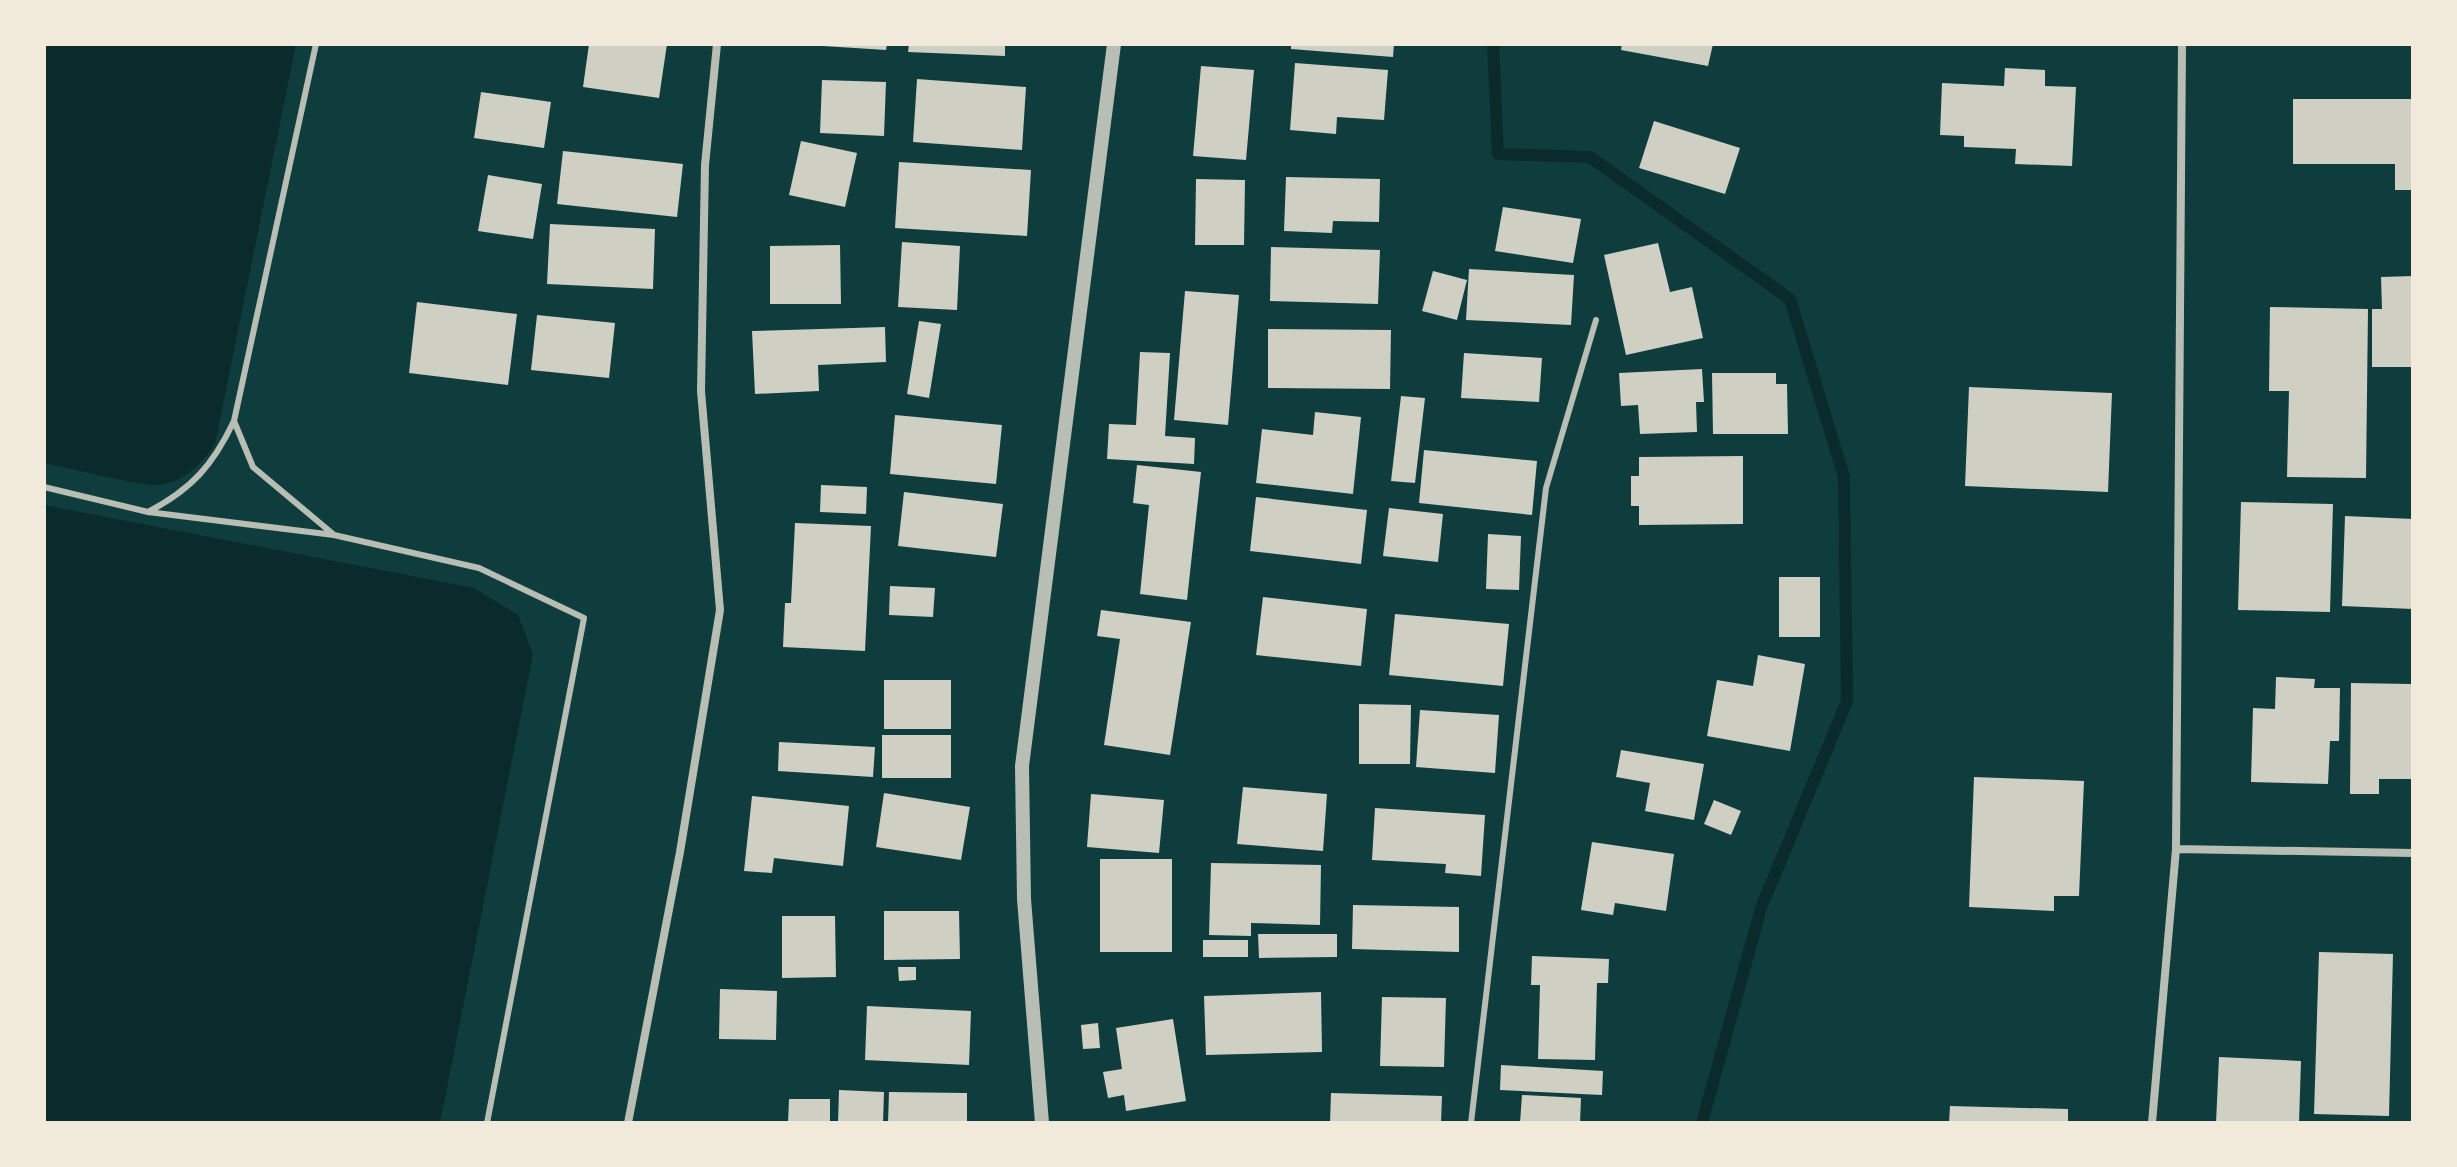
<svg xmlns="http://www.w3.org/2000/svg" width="2457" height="1167" viewBox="0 0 2457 1167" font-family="'Noto Serif',serif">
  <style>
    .water { fill: #0a2a2b }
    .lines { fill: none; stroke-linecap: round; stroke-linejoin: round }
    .stream { stroke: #0a2a2b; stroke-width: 12 }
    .building { fill: #cfcfc3 }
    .service { stroke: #b8beb3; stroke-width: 6 }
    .minor { stroke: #b8beb3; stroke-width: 8 }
    .tertiary { stroke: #b8beb3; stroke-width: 14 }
  </style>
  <rect width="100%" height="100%" fill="#0f3d3e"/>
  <path class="water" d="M44,44H296L215,444C201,464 187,479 162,485C147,488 65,467 44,463Z
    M44,505L474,588L518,615L533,654L440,1123H44Z"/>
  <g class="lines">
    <path class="stream" d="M1493,44L1498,154L1590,157L1790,299L1844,477L1847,701L1761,908L1702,1123"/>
  </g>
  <path class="building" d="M589,44H667L659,98L583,87Z
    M823,44H887L886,50L823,46Z
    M909,44H1005V56L908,52Z
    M1291,44H1394L1393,57L1291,49Z
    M1622,44H1713L1708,66L1621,50Z
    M1295,63L1388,70L1384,120L1337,117L1336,134L1290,130Z
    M1201,66L1254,70L1246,160L1193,156Z
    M2005,68L2045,70V86L2076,87L2072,166L2015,164L2016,149L1964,147V136L1940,135L1942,83L2004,86Z
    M917,79L1026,87L1022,150L913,142Z
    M822,80L886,82L884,136L820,133Z
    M481,92L551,102L544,148L474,138Z
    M2293,99H2413V190H2395V164H2293Z
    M1654,121L1740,148L1725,194L1639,168Z
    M801,141L857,153L845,207L789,195Z
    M563,151L683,164L677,217L557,204Z
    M899,162L1031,170L1027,236L895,228Z
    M488,175L542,184L533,239L478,231Z
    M1286,177L1380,179L1379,222L1333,221L1332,233L1284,231Z
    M1196,179L1245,180L1244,245H1195Z
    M1503,207L1581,219L1573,263L1495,251Z
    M550,224L655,229L653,289L547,284Z
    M902,242L960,246L957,310L898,307Z
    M1658,243L1670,292L1692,287L1703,338L1626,355L1604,255Z
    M840,245L841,304H770V246Z
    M1271,247L1380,250L1378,304L1270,301Z
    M1469,269L1574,275L1571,325L1466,320Z
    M1433,271L1467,280L1457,320L1422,311Z
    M2413,276V367H2372V309H2382L2381,277Z
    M1185,291L1239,295L1228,425L1174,420Z
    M417,302L517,314L508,385L409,373Z
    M2270,307L2368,309L2366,478L2287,477L2289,391H2269Z
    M537,315L615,323L609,378L531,370Z
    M919,321L941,324L929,398L907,394Z
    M885,327L886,362L818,365L819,391L755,394L752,331Z
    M1268,329L1391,330L1390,389L1268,388Z
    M1140,352L1170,353L1165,436L1195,438L1194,464L1107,459L1109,424L1136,425Z
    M1464,353L1542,358L1539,402L1461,398Z
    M1702,369L1704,402H1696L1697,432L1640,434L1638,405L1621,406L1619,373Z
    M1712,373H1776V384H1787L1788,434H1713Z
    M1969,387L2112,393L2108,492L1965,486Z
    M1401,396L1425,398L1415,483L1391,481Z
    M1315,412L1361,417L1353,494L1256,483L1262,429L1313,435Z
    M895,415L1002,425L996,484L890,474Z
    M1424,450L1537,461L1532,515L1419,503Z
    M1743,456V524L1639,525V506H1631V476H1639V457Z
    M1137,465L1201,472L1187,600L1140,594L1149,505L1133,503Z
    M821,485L867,487L866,514L820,512Z
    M904,492L1003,504L996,557L898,546Z
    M1256,497L1367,510L1361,564L1250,551Z
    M2241,502L2333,504L2330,612L2238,610Z
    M1389,508L1443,514L1438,562L1383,556Z
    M2345,516L2413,519V609L2342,606Z
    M795,523L871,526L865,651L783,647L785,603H791Z
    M1488,534L1521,536L1519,590L1486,589Z
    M1779,577H1820V637H1779Z
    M890,586L935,588L933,617L889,615Z
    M1263,597L1367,609L1361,666L1256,655Z
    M1101,610L1191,622L1170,755L1104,745L1120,639L1097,636Z
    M1395,614L1509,624L1503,686L1389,675Z
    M1758,655L1805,664L1790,751L1707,736L1717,680L1753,686Z
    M2276,677L2315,679L2314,688H2340L2339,741H2330L2328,784L2251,782L2253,708L2275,709Z
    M884,680H951V729H884Z
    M2351,683L2411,684V779H2379V794H2350Z
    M1359,704L1411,705L1410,764H1359Z
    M1420,710L1499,715L1495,773L1416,767Z
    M882,735H951V778H882Z
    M779,742L875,747L873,777L778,771Z
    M1621,750L1704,764L1694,820L1645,811L1650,783L1616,777Z
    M1974,777L2084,781L2079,896H2054V911L1969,907Z
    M1243,787L1327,794L1323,851L1237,844Z
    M884,793L970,807L961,860L876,847Z
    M1091,794L1164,800L1159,853L1087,847Z
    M752,796L849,806L843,866L774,858L772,873L744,871Z
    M1714,800L1741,811L1731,835L1704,824Z
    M1375,808L1485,815L1481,876L1445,873L1446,864L1372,860Z
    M1592,842L1674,854L1666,911L1615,903L1613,915L1581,910Z
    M1100,859H1172V952H1100Z
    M1211,863L1321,865L1320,925L1251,923V936L1209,935Z
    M1353,905L1459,907V952L1352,949Z
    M884,911H959L960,959L884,960Z
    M782,916H835L836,977L782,978Z
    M1258,934H1337V957L1259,958Z
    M1203,940H1248V957H1203Z
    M2319,952L2393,954L2389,1116L2314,1114Z
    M1532,956L1609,959L1608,983H1597L1595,1060L1538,1059L1540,985H1531Z
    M898,967H916V980L899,981Z
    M720,989L777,991L776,1040L719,1039Z
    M1321,992L1322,1052L1206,1055L1204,996Z
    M1382,997L1446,998L1444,1067L1380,1066Z
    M867,1006L971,1011L969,1065L865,1060Z
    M1173,1019L1186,1101L1126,1111L1124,1095L1108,1098L1103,1072L1122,1069L1116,1028Z
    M1098,1023L1100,1048L1083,1049L1081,1025Z
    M2219,1057L2301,1061L2299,1123H2216Z
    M1501,1065L1603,1071L1602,1095L1500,1090Z
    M839,1090L884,1092L883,1123H838Z
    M889,1092L967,1093V1123H888Z
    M1331,1093L1442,1096L1441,1123H1330Z
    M1522,1095L1581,1098L1580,1123H1520Z
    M789,1099H830V1123H788Z
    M1950,1106L2068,1109V1123H1949Z"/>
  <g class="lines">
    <path class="service" d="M316,44L234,421L253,467L333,534
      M44,487L148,512L334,535L479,568L584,618L487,1123
      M148,512C192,489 213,465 234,421
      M1471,1123L1546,488L1596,320"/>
    <path class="minor" d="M2176,849L2413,853
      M628,1123L680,852L720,610L701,391L705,165L717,44
      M2152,1123L2176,849L2182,44"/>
    <path class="tertiary" d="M1042,1123L1024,899L1022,766L1114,44"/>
  </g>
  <rect width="2457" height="1167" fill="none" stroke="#f1e9da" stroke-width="92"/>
</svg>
